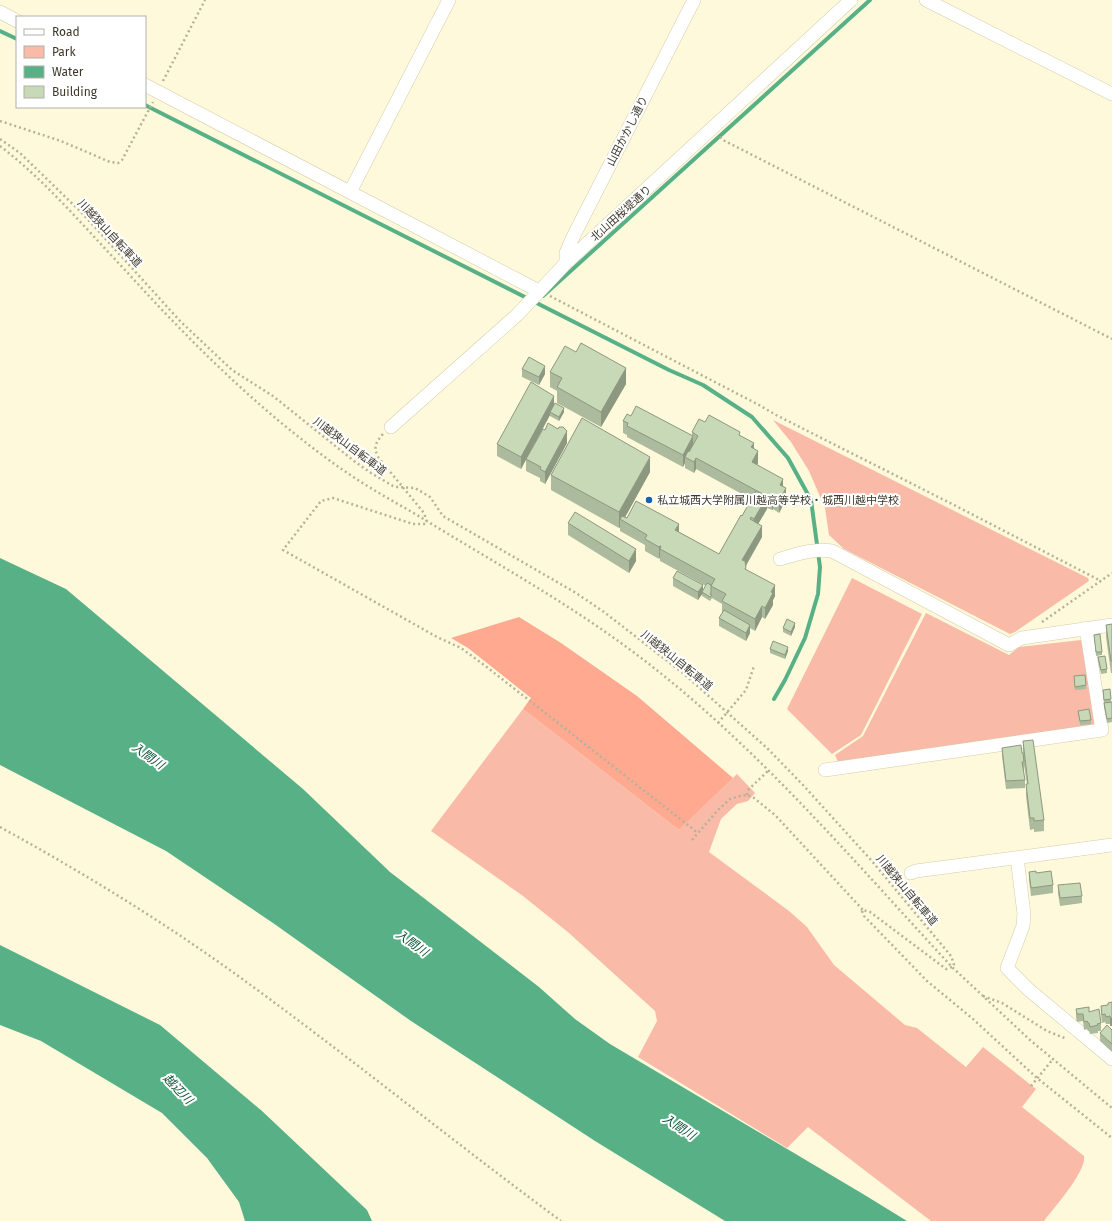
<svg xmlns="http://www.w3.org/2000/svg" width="1112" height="1221" viewBox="0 0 1112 1221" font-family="'Fira Sans','Noto Sans JP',sans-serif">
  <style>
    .green { fill: #f9baa8 }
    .forest { fill: #ffa991 }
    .water { fill: #58b186 }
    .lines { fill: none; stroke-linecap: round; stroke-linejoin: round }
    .stream { stroke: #58b186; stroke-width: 4 }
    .minor-casing { stroke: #d3cda8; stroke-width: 14 }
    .path { stroke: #b6b199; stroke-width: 2.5; stroke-dasharray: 2 3; stroke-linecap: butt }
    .minor { stroke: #fff; stroke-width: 13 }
    .wall { fill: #acbb9d }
    .shaded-wall { fill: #8c9880 }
    .building { fill: #c8d9b7; stroke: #8c9880 }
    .poi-dot { fill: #1560af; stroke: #fff; stroke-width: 1.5 }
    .labels { text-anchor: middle; stroke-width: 4; stroke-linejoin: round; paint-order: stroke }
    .street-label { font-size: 11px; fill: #3c392b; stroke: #fff }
    .poi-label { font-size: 11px; fill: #3c392b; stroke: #fff; text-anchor: start }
    .water-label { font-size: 12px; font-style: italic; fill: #11563a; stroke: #fff }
  </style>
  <rect width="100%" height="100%" fill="#fff9db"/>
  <path class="green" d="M773,420L1088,578L1089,581L1015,632L1010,634L844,549L829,535L825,508L809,471L791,442Z
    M852,578L922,614L861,735L832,754L787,709Z
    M926,613L1009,655L1019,647L1081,640L1085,645L1095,723L1093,727L838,762L835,755L863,736Z
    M523,709L679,830L737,774L755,793L748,801L737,804L721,819L709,852L789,911L807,927L834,965L905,1025L917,1028L966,1067L983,1047L1036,1089L1022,1107L1084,1156C1087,1171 1054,1208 1044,1221H931L808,1127L787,1148L638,1057L657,1021L655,1011L569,933L523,896L431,831Z"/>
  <path class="forest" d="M519,617L561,643L637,696L733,778L679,830L523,709L531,698L468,648L451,638Z"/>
  <path class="water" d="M0,558L66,589L303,789L390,872L539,987L575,1019L610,1044L863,1194L907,1221H725L595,1141L411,1021L273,923L166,851L0,765Z
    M0,945L160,1025L262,1111L367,1210L372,1221H245L239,1202L207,1158L162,1113L41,1041L0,1025Z"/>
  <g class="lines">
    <path class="stream" d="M0,31L17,39
      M145,105L669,370L703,385L752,417L788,458L811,500L820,567L818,594L805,638L785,680L774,699
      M543,296L870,0"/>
    <g class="minor-casing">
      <path id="minor" d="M926,0L1112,94
        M0,12L17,21
        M145,85L539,291
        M350,192L449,0
        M566,263V253L572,239L694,0
        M391,427L517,315L566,263L851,0
        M780,559C797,554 815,548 832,551L1009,645L1022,638L1112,625
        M825,770L1102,730L1086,628
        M1017,858L1024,914L1023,926L1007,968L1029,990L1112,1059
        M911,873L916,871L1112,845"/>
    </g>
    <path class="path" d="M163,81L205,0
      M0,121L61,141L110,162L118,163L122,160L153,102
      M720,137L723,140L1112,339
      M0,139L20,153L82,213L180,321L232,370L273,396L354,461L371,473L393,486L397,487L415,488L430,497L443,516L576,593L604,612L684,674L767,748L803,785L871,860L951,956L954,964L952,967
      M0,146C47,182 85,228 126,271C176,326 228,379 285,426C305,442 325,458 346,472C369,488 393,501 417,515C485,557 556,596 621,643C747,734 847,854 952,967L1030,1040L1112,1108
      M550,296L759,405L776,415L954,505L1101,581
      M383,434C376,442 373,447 378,457L424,513L427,522L424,524H413L333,498L321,501L283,550L437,637L461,648L488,668L698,833
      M1042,622L1112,573
      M718,723L746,690L754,666
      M747,795L748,790L769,770
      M0,827C80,871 159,919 234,973C345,1053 451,1140 561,1221
      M692,840L718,810L730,799L740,796L747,795L754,798L775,815L863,910
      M952,967L946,969L870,912L863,910L862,911L864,916L927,981L973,1019L1037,1078L1112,1138
      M983,996L1002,1003L1047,1031L1067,1039
      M1031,1086L1053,1059"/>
    <use href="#minor" class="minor"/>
  </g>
  <path class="wall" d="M522,369L545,374L539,385L522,377Z
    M550,372L626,384L601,427L557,403V391L550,387Z
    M554,404L564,412L559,421L550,416V415L521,469L497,456V444Z
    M631,416L692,435V432L705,422L740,435L754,449L758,463L757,465L783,486L786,500L779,513L773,509L772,510L767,508V509L758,524L762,537L746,566V569L775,596L773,600V605L765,619L762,617L755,631L750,628V633L746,641L719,626V618L722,613V604L712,598L710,601L702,596V593L698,600L673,586V578L703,592L706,586L660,561V557L659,559L645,551V545L620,531V527L619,528L551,490V475L650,472L625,517L679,532L719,554L742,516L751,499L696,469L694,473L685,468V463L683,467L627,437V435L623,433V421Z
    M567,443L545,484L540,481V478L526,471V459Z
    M568,523L636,561L629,573L568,535Z
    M1112,624V673H1111L1106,637V625Z
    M795,627L791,636L783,632V628Z
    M1094,635L1102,652V655L1096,656Z
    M770,649L788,651L785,659L770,653Z
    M1098,657L1107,669V673L1101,674L1098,661Z
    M1074,676L1086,685V689L1075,690Z
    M1103,690L1111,699L1112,722L1107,723L1104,707Z
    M1078,711L1091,720V724L1080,725Z
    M1023,741L1044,820V831L1034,832V829L1030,830L1026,796V784H1027L1024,765V769L1023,770L1025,780V788L1006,789L1002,756V748L1023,753Z
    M1029,872L1036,873L1053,885V893L1031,896L1029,880Z
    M1058,885L1082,896V903L1060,906L1058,893Z
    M1112,1002L1110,1026V1024H1106L1105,1022L1102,1023L1101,1014V1006L1108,1005Z
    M1076,1009L1089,1012L1101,1023V1031H1098V1033L1090,1034L1089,1031H1088L1087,1029L1084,1030L1083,1021L1077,1022L1076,1017Z
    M1112,1030V1052L1100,1041V1033Z"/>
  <path class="shaded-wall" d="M545,366V374L539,385V377Z
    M626,368V384L601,427V412Z
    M554,396V407L550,412V415L521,469V457Z
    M564,408V412L559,421V417Z
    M567,431V443L545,484V472Z
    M693,436V447L685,457V463L683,467V455Z
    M754,443V454L751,447Z
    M758,451V463L752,474V462Z
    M650,457V472L623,521L620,519V527L619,528V512Z
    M696,458V469L694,473V462Z
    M783,479V491L780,485Z
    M786,488V500L779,513V501Z
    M767,497V509L754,531V519Z
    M773,498V509L772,510V499Z
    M679,524V536L675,530Z
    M762,526V537L742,572V560Z
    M660,546V557L659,559V547Z
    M636,549V561L629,573V561Z
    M703,585V593L698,600V592Z
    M775,585V596L773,600V605L765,619V608L771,592Z
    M762,606V617L755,631V619Z
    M795,623V627L791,636V632Z
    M750,625V633L746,641V633Z
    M788,647V651L785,659V655Z
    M1110,1018H1112V1026H1110Z"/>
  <path class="building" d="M581,343L626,368L601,412L557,387L562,378L550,372L565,346L576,352Z
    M529,357L545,366L539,377L522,369Z
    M531,382L554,396L521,457L497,444Z
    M555,403L564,408L559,417L550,412Z
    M636,406L693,436L683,455L627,426L628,423L623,421L627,414L631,416Z
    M709,415L740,432L739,435L754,443L751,447L758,451L752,462L783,479L780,485L786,488L779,501L773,498L772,499L696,458L694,462L685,457L688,451L689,452L698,436L692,432L699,419L705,422Z
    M582,418L650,457L619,512L551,475Z
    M548,423L558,429L559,427H563L567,431L545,472L540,469L541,467L526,459L543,429L545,430Z
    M756,491L767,497L754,519L751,517L750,519L762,526L742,560L745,561L746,567L745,569L775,585L771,592L773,593L765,608L762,606L755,619L722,601L726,594L711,586L715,579L660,549L661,546H660L659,547L645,539L647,535L620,519L622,516L627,518L636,501L679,524L675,530L719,554L741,515L742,516Z
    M575,512L636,549L629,561L568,523Z
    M677,571L703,585L698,592L673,578Z
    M707,583L711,585V592L710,594L712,595L710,597L702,592Z
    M724,610L750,625L746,633L719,618Z
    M787,619L795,623L791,632L783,628Z
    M1112,624V661H1111L1106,625Z
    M1100,634L1102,652H1096L1094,635Z
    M773,641L788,647L785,655L770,649Z
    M1105,656L1107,669L1101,670L1098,657Z
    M1085,675L1086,685L1075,687L1074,676Z
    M1110,689L1111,699L1104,700L1103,690Z
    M1112,702V718L1107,719L1104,703Z
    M1089,709L1091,720L1080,721L1078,711Z
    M1033,740L1044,820L1034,821V818H1030L1026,784H1028L1023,741Z
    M1021,745L1022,753H1023L1024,762H1022L1025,780L1006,781L1002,748Z
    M1036,871V873L1051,871L1053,885L1031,888L1029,872Z
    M1080,883L1082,896L1060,898L1058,885Z
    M1112,1002V1018H1110V1016L1106,1017L1105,1014L1102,1015L1101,1006L1108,1005V1003Z
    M1089,1007V1012L1099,1009L1101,1023L1097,1024L1098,1025L1090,1027L1089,1023H1088L1087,1021L1084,1022L1083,1014H1077L1076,1009Z
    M1107,1025L1112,1030V1044L1100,1033Z"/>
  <circle class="poi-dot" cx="649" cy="500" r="4"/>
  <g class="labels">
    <g class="street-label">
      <text transform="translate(627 131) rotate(-63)" y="4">山田かかし通り</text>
      <text transform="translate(621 213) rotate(-42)" y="4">北山田桜堤通り</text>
      <text transform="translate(110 233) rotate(47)" y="4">川越狭山自転車道</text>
      <text transform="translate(350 446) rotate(37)" y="4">川越狭山自転車道</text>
      <text transform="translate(677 660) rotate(39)" y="4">川越狭山自転車道</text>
      <text transform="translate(907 890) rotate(50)" y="4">川越狭山自転車道</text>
    </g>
    <g class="poi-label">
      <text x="657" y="504">私立城西大学附属川越高等学校・城西川越中学校</text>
    </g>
    <g class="water-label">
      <text transform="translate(148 756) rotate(35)" y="4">入間川</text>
      <text transform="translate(412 943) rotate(35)" y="4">入間川</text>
      <text transform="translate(178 1089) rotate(46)" y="4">越辺川</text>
      <text transform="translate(679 1127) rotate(33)" y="4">入間川</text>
    </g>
  </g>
  <rect x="16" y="16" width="130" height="92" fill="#ffffff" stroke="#b1b0aa"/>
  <rect x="24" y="29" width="20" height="6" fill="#ffffff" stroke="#b1b0aa"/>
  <text x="52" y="36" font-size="12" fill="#3c392b">Road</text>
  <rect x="24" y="46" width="20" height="12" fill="#f9baa8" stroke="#b1b0aa"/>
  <text x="52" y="56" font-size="12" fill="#3c392b">Park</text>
  <rect x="24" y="66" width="20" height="12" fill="#58b186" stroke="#b1b0aa"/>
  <text x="52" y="76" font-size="12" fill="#3c392b">Water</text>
  <rect x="24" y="86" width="20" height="12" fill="#c8d9b7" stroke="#b1b0aa"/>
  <text x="52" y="96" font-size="12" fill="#3c392b">Building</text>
</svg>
